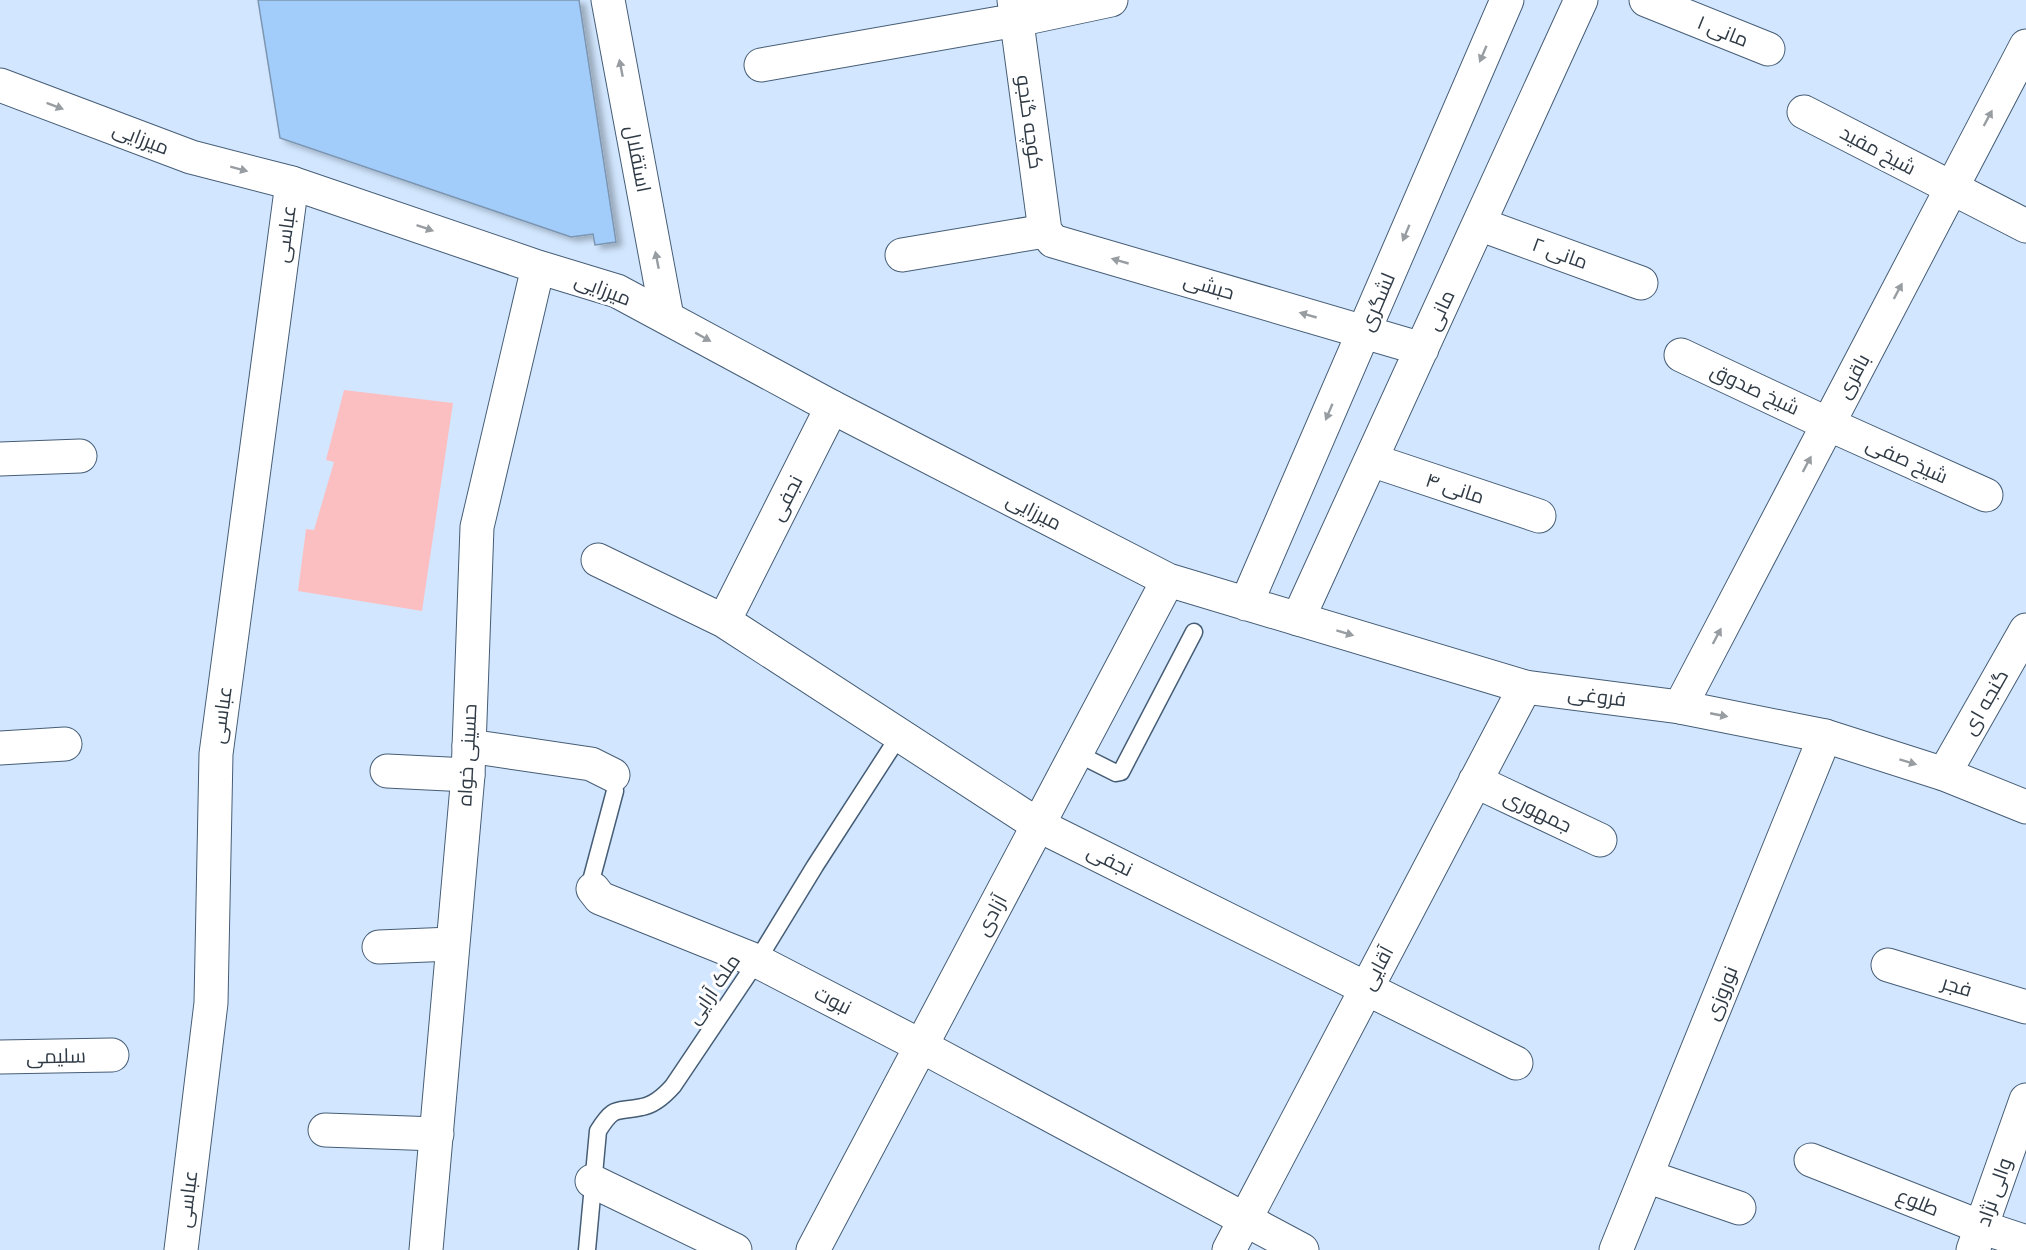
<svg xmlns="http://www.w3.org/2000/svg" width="2026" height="1250" viewBox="0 0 2026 1250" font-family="Spectral,Cairo,serif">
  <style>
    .green { fill: #fbbfc1 }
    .building { fill: #a2cdfa; stroke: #7c95b0; stroke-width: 1.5; filter: url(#shadow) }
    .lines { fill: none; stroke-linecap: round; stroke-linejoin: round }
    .lane-casing { stroke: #465d76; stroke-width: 19 }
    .street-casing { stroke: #465d76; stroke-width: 35 }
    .secondary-casing { stroke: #465d76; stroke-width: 35 }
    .lane { stroke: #fff; stroke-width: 16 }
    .street { stroke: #fff; stroke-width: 33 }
    .secondary { stroke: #fff; stroke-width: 33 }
    .oneway { fill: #989da2 }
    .labels { text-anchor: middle; stroke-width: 6; stroke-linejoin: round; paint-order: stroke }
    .street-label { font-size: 20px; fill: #303b46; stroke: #fff }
  </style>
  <defs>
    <filter id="shadow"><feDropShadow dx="6" dy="4" stdDeviation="3" flood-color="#0004"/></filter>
  </defs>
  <rect width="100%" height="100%" fill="#d2e7ff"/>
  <path class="green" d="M344,390L453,403L422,611L298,591L306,529L314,530L334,462L326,460Z"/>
  <path class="building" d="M258,0H579L616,242L595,245L593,234L571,237L280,138Z"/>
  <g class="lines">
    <g class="lane-casing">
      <path id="lane" d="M1076,753L1116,773L1121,772L1194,632
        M593,889L592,877L615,791L613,775
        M587,1250L598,1131C615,1104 616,1113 642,1107C654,1105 665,1095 673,1086L757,961L815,866L899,736"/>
    </g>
    <g class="street-casing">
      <path id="street" d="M608,0L667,317
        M1014,0L1045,231L1053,241L1422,349
        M1646,0L1768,49
        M761,65L1017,20L1111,0
        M1804,112L2026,226
        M1479,224L1641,283
        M902,255L1045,231
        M1681,355L1828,424L1986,495
        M0,459L80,456
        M1371,460L1539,516
        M598,560L724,621L1038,825L1516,1063
        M1298,619L1581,0
        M724,621L832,407
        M1680,707L2026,46
        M469,746L591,764L613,775
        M0,748L65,744
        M387,771L468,775
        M1944,774L2026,630
        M1475,781L1600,840
        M593,889L600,898L757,961L921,1046L1302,1250
        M379,947L452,944
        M1888,965L2026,1007
        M0,1057L112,1055
        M325,1130L437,1134
        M1811,1160L1981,1227L2026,1242
        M1646,1176L1739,1208
        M592,1181L735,1250
        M181,1250L211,1003L216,754L292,183
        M1229,1250L1525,687
        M1616,1250L1825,736
        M1973,1250L2026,1100"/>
    </g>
    <g class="secondary-casing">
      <path id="secondary" d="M0,85L191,157L292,183L538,267L617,291L832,407L1168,580L1525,687L1680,707L1825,736L1944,774L2026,807
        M1246,604L1507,0
        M426,1250L468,775L477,527L538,267
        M813,1250L1168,580"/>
    </g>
    <use href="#lane" class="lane"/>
    <use href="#street" class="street"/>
    <use href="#secondary" class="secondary"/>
  </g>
  <defs><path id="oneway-solid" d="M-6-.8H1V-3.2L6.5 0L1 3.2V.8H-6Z" transform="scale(1.5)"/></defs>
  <g class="oneway">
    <use href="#oneway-solid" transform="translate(1483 54) rotate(113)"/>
    <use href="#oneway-solid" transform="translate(621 68) rotate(-101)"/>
    <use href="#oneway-solid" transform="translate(55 106) rotate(21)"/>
    <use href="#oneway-solid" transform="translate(1988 118) rotate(-62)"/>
    <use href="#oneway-solid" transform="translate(239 169) rotate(15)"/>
    <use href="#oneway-solid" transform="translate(425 228) rotate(19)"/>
    <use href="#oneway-solid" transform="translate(1406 233) rotate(113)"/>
    <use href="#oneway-solid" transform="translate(657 260) rotate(-101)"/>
    <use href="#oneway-solid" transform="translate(1120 261) rotate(-164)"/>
    <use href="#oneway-solid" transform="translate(1898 291) rotate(-62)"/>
    <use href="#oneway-solid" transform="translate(1308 315) rotate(-164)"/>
    <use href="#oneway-solid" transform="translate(703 337) rotate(29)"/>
    <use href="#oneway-solid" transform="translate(1329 412) rotate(113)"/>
    <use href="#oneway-solid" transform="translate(1807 464) rotate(-62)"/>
    <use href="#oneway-solid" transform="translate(1345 633) rotate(17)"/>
    <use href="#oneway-solid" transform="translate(1717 636) rotate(-62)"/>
    <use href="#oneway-solid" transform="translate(1719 715) rotate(11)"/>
    <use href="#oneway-solid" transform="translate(1908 762) rotate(17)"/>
  </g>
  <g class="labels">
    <g class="street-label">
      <text transform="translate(1723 31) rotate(22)" y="7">مانی ۱</text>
      <text transform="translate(1030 122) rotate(82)" y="7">کوچه گنجو</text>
      <text transform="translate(141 138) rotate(21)" y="7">میرزایی</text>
      <text transform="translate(1878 150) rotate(28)" y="7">شیخ مفید</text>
      <text transform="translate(638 159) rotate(79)" y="7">استقلال</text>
      <text transform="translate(285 234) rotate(-82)" y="7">عباسی</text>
      <text transform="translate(1560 253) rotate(20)" y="7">مانی ۲</text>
      <text transform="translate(1209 286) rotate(16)" y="7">حبشی</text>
      <text transform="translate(603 289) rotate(21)" y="7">میرزایی</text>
      <text transform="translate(1377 302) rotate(-67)" y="7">لشگری</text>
      <text transform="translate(1440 310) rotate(-65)" y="7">مانی</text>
      <text transform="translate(1853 376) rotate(-62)" y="7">باقری</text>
      <text transform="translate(1755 389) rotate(25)" y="7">شیخ صدوق</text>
      <text transform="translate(1907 460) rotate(24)" y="7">شیخ صفی</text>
      <text transform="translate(1455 488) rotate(18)" y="7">مانی ۴</text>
      <text transform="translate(786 498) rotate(-63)" y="7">نجفی</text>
      <text transform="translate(1034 511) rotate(27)" y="7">میرزایی</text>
      <text transform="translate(1597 696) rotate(7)" y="7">فروغی</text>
      <text transform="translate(1985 702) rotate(-60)" y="7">گنجه ای</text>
      <text transform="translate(221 715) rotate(-82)" y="7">عباسی</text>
      <text transform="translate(467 755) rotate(-87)" y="7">حسینی خواه</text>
      <text transform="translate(1538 811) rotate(26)" y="7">جمهوری</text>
      <text transform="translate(1110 860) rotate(26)" y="7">نجفی</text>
      <text transform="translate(991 915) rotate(-62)" y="7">آزادی</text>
      <text transform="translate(1377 968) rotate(-62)" y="7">آقایی</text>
      <text transform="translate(1957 986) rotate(17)" y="7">فجر</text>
      <text transform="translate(713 989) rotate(-56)" y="7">ملک آرایی</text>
      <text transform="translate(1721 993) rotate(-68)" y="7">نوروزی</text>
      <text transform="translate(833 1000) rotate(27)" y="7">نبوت</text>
      <text transform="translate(56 1056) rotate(-1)" y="7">سلیمی</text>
      <text transform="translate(1994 1192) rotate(-71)" y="7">والی نژاد</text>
      <text transform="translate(187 1199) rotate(-83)" y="7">عباسی</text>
      <text transform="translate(1918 1202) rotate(22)" y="7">طلوع</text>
    </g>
  </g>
</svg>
